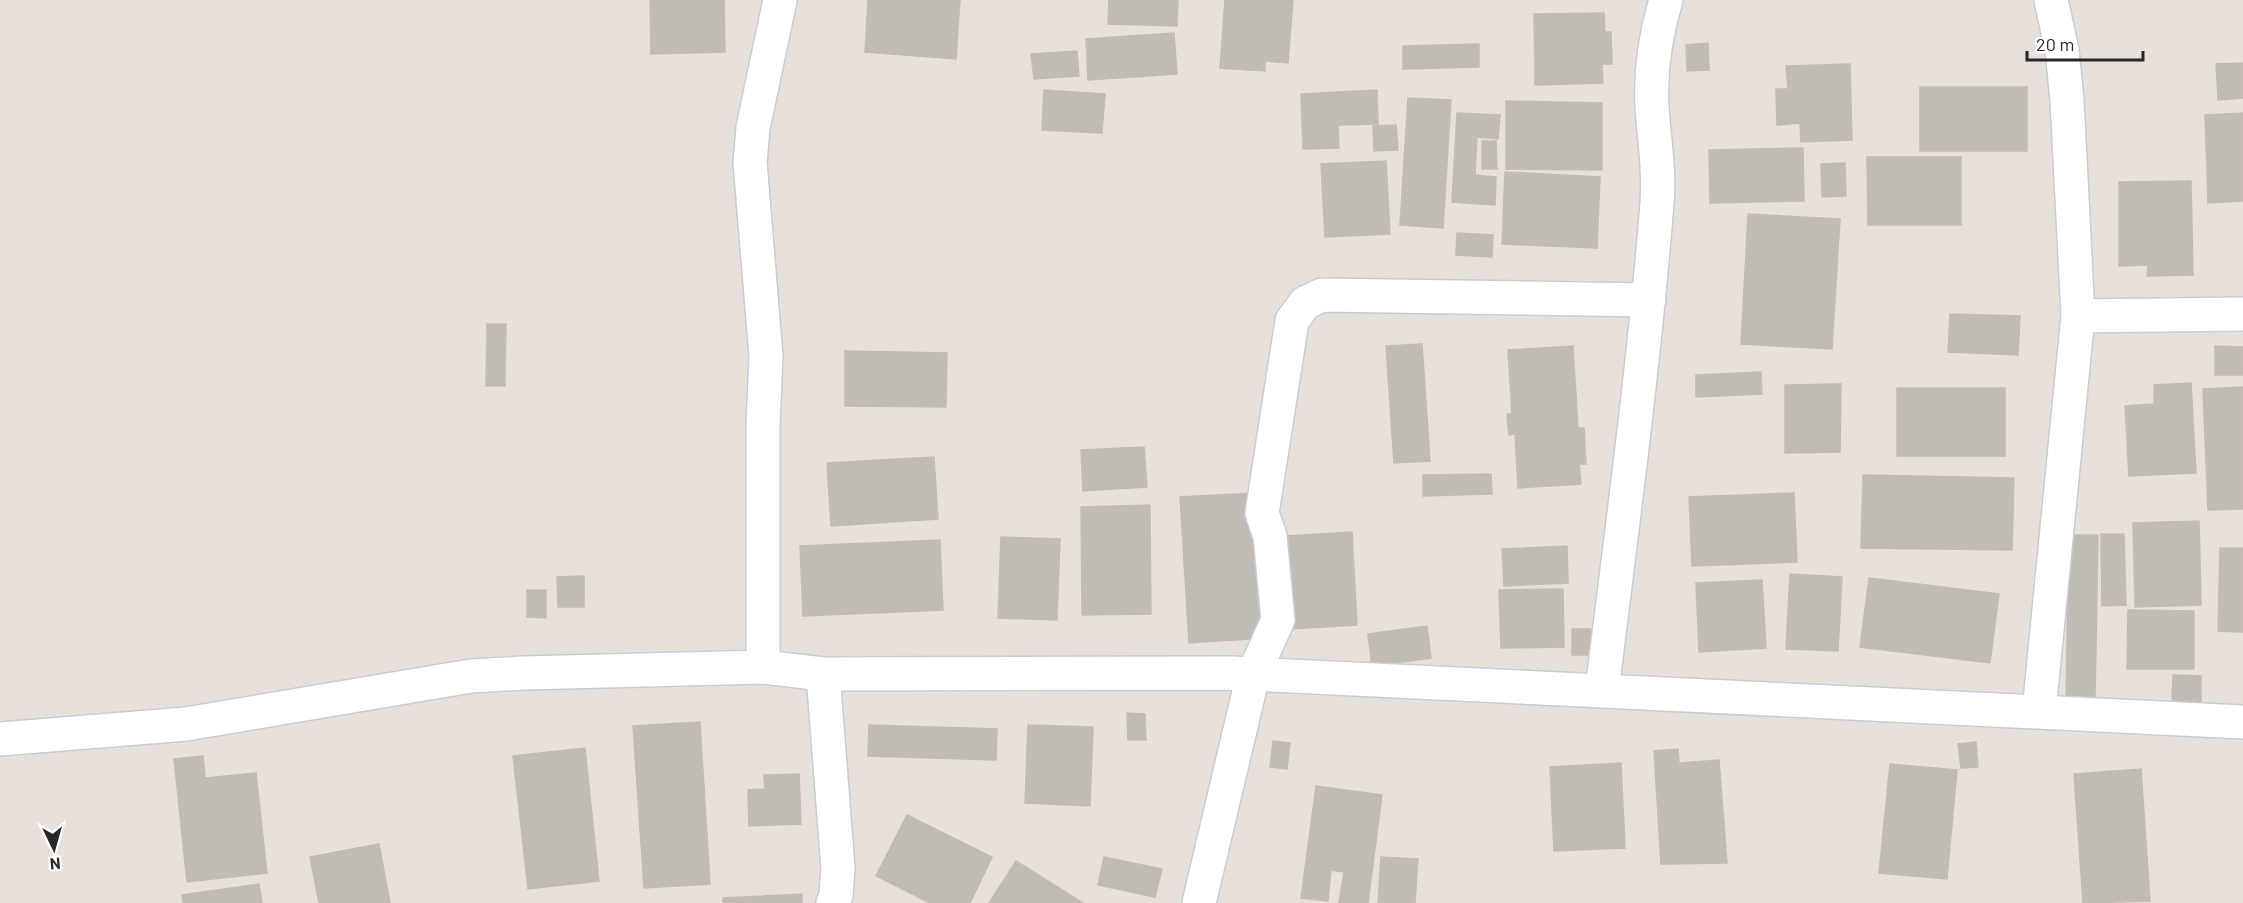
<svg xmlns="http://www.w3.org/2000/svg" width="2243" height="903" viewBox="0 0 2243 903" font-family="Barlow,sans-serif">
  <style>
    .building { fill: #c0bcb5; stroke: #c3bcb4; stroke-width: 1.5 }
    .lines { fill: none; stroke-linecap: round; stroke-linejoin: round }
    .minor-casing { stroke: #c8ccd7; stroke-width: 36 }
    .minor { stroke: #fff; stroke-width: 33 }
  </style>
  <rect width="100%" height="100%" fill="#e8e0da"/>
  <path class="building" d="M650,0H724L725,52L651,54Z
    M868,0H960L956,59L865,52Z
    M1109,0H1178L1177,26L1108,24Z
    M1225,0H1293L1288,63L1265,61V71L1220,68Z
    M1604,13L1605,32H1611L1612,64H1602L1603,83L1535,85L1534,14Z
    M1174,33L1177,74L1088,80L1086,39Z
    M1708,43L1709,70L1687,71L1686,45Z
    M1479,44V67L1403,69V46Z
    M1077,51L1079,76L1034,79L1031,54Z
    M2243,63V98L2218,100L2216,64Z
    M1850,64L1852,140L1801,142L1800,123L1777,125L1776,89H1788L1786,66Z
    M1920,87H2027V151H1920Z
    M1044,90L1105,94L1102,133L1042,130Z
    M1377,90L1378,124L1338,125L1339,148L1303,149L1301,94Z
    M1408,98L1451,100L1443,228L1400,225Z
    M1506,101L1602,103V170L1506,169Z
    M1457,113L1500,115L1498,139L1477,137L1475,175L1496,177L1495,205L1452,202Z
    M2243,113V201L2208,203L2205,115Z
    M1396,125L1398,150L1374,151L1373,126Z
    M1482,141H1496L1497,169H1482Z
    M1803,148L1804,201L1710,203L1709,150Z
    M1867,157H1961V225H1868Z
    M1386,161L1390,234L1325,237L1321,164Z
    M1845,163L1846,196L1822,197L1821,164Z
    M1505,172L1600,177L1597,248L1502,244Z
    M2191,181L2193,275L2147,276L2148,265L2119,266V182Z
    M1748,214L1840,219L1832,349L1741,344Z
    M1457,233L1493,235L1492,257L1456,255Z
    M1950,314L2020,316L2018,355L1948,352Z
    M487,324H506L505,386H486Z
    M1422,344L1430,461L1394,463L1386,346Z
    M1573,346L1578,428H1584L1586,464H1579L1581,484L1518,488L1515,434L1509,435L1507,414H1512L1508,350Z
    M2215,346L2243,347V375H2215Z
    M845,351L947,353L946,407L845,406Z
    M1761,372L1762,394L1696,397V375Z
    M2191,383L2196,473L2129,476L2125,406L2154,404V385Z
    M1841,384L1840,452L1785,453V385Z
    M2243,387V509L2208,510L2203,389Z
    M1897,388H2005V456H1897Z
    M1144,447L1147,487L1083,491L1081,450Z
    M934,457L938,519L831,526L827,463Z
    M1491,474L1492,494L1423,496V475Z
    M1863,475L2014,478L2012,550L1861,548Z
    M1255,493L1264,638L1189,643L1180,497Z
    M1794,493L1797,562L1692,566L1689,497Z
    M1150,505L1151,614L1082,615L1081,507Z
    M2199,521L2201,605L2135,607L2133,523Z
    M1352,532L1357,625L1291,629L1285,536Z
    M2101,534H2124L2126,605L2102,606Z
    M2069,535H2098L2095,700L2066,699Z
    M1001,537L1060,539L1057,620L998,618Z
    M940,540L943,610L803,616L800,546Z
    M1567,546L1568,583L1504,586L1502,549Z
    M2220,548H2243V632L2218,631Z
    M1790,574L1842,577L1838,651L1786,649Z
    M584,576V607H558L557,577Z
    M1869,578L1999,594L1990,663L1860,647Z
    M1762,580L1766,648L1699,652L1696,583Z
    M1563,589L1564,647L1501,648L1499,590Z
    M527,590H546V618L527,617Z
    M2128,610L2194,611V669H2127Z
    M1427,626L1431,658L1372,666L1368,634Z
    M1572,629H1591V655H1572Z
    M2173,675L2201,676V703L2172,702Z
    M1127,713L1145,714L1146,740H1128Z
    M700,722L710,884L644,888L633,726Z
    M869,725L997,729L996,760L868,756Z
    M1028,725L1093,727L1090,806L1025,803Z
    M1034,727L1093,732L1086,804L1027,799Z
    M1273,741L1290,743L1287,769L1270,767Z
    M1976,742L1978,767L1961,768L1958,744Z
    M585,748L599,881L528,889L513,756Z
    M1678,749L1679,763L1719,760L1727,863L1661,864L1654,751Z
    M203,756L205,778L256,773L267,873L187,882L174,759Z
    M1621,763L1625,848L1554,851L1550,767Z
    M1890,764L1957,770L1947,879L1879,873Z
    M2141,769L2150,901L2083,903L2074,774Z
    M799,774L801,824L749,826L748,790L765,789L764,775Z
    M1316,786L1382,795L1368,903H1339L1344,872L1331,870L1328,901L1301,898Z
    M907,815L992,857L970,903H930L876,876Z
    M379,844L390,903H319L310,857Z
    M1104,857L1162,869L1155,897L1098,885Z
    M1381,857L1418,859L1415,903H1378Z
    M1016,861L1083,903H989Z
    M259,884L262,903H183L182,895Z
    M802,894V903H723V898Z"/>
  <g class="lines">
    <g class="minor-casing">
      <path id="minor" d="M2078,316L2243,314
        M763,667V424L766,356L750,162L753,128L780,0
        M823,674L838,868L836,895L833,903
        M1602,690C1622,528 1644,366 1657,203C1660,171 1654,139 1652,107C1650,69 1655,36 1666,0
        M2039,711L2078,316L2067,100L2062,50L2051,0
        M0,739L186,724L471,676L524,673L763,667L823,674L1230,673L2243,722
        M1199,903L1253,675L1278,620L1270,536L1262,513L1292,321L1305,303L1322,295L1649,300"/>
    </g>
    <use href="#minor" class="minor"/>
  </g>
  <g transform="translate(54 849) rotate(175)" stroke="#ffffff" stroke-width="4.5" paint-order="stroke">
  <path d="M0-4.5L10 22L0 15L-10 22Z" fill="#272727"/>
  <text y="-9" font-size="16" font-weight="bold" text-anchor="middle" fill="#272727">N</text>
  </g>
  <path d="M2027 51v9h116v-9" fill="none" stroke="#272727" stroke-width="3"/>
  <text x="2036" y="51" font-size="18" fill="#272727" stroke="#ffffff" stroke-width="4.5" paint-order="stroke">20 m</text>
</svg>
